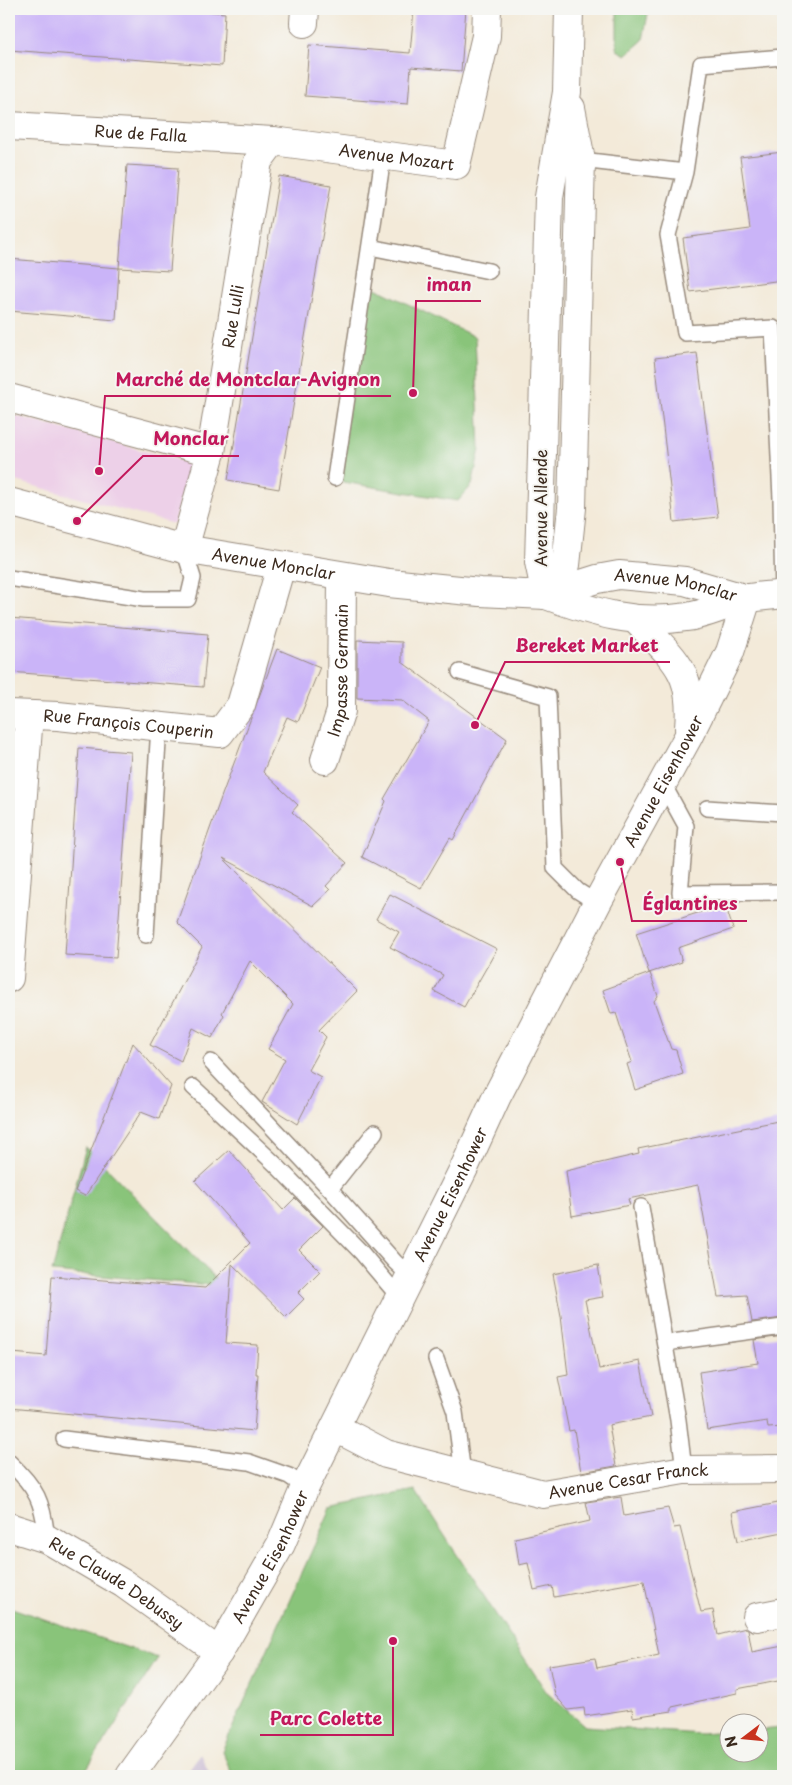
<svg xmlns="http://www.w3.org/2000/svg" width="792" height="1785" viewBox="0 0 792 1785" font-family="'Playpen Sans',sans-serif">
  <style>
    .built { fill: #edd0e8 }
    .industrial { fill: #ccbed4 }
    .green { fill: #89c47a; stroke: #62774c }
    .building { fill: #cab4f8 }
    .lines { fill: none; stroke-linecap: round; stroke-linejoin: round }
    .lane-casing { stroke: #978a7c; stroke-width: 18 }
    .street-casing { stroke: #978a7c; stroke-width: 30 }
    .secondary-casing { stroke: #978a7c; stroke-width: 30 }
    .lane { stroke: #fff; stroke-width: 15 }
    .street { stroke: #fff; stroke-width: 28 }
    .secondary { stroke: #fff; stroke-width: 28 }
    .labels { text-anchor: middle; stroke-width: 4; stroke-linejoin: round; paint-order: stroke }
    .street-label { font-size: 16px; fill: #3b2a1e; stroke: #f6f6f2 }
    .leader { fill: none; stroke: #c2185b; stroke-width: 2 }
    .callout-dot { fill: #c2185b; stroke: #f6f6f2; stroke-width: 2 }
    .callout-label { font-size: 18px; text-anchor: middle; font-weight: bold; fill: #c2185b; stroke: #f6f6f2; stroke-width: 4; stroke-linejoin: round; paint-order: stroke }
  </style>
  <rect width="100%" height="100%" fill="#f6f6f2"/>
  <filter id="ink" filterUnits="userSpaceOnUse"><feTurbulence type="fractalNoise" baseFrequency=".02" numOctaves="2"/><feDisplacementMap in="SourceGraphic" scale="10" xChannelSelector="R" yChannelSelector="G"/><feConvolveMatrix kernelMatrix="1 2 1 2 8 2 1 2 1" color-interpolation-filters="sRGB"/></filter>
  <filter id="wash" filterUnits="userSpaceOnUse"><feTurbulence type="fractalNoise" baseFrequency=".0096" numOctaves="4" result="noise"/><feDisplacementMap in="SourceGraphic" scale="20" xChannelSelector="R" yChannelSelector="G"/><feGaussianBlur stdDeviation="1.12" result="paint"/><feColorMatrix in="noise" values="0 0 0 0 0 0 0 0 0 0 0 0 0 0 0 0 0 1.4 0 .05"/><feComposite in="paint" operator="in"/></filter>
  <g filter="url(#wash)">
    <rect width="100%" height="100%" fill="#f3ead9"/>
    <path class="built" d="M9,414L192,464L174,524L9,479Z"/>
    <path class="industrial" d="M200,1754L211,1776H184Z"/>
    <path class="green" d="M617,9H649L643,40L626,55L617,50Z
      M365,283L475,337L480,449L472,485L458,501L343,482L335,478Z
      M86,1147L223,1286L52,1272Z
      M415,1490L547,1693L585,1726L701,1734L729,1732L730,1752H760V1730L783,1728V1776H233L222,1751L331,1508Z
      M9,1607L158,1658L82,1776H9Z"/>
    <g id="blocks">
      <path class="building" d="M9,9H182L225,13L222,66L9,50Z
        M414,9H466L461,71L411,67L408,104L305,96L309,45L410,53Z
        M783,152V280L690,292L683,238L750,229L740,157Z
        M127,165L178,168L170,271L119,268Z
        M279,176L331,185L279,489L228,480Z
        M9,259L119,268L116,320L9,311Z
        M697,353L718,517L674,522L655,358Z
        M9,618L208,634L203,687L9,672Z
        M357,640L402,642V662L507,739L453,840L450,838L421,888L362,857L386,801L384,799L429,721L402,700L357,698Z
        M277,649L320,667L298,722L287,717L263,772L298,805L292,812L347,863L326,886L330,890L313,906L223,858L357,991L319,1030L326,1037L308,1070L321,1077L297,1124L262,1102L285,1059L268,1049L293,1004L250,961L222,1013L224,1015L212,1038L193,1028L181,1061L150,1045L202,947L177,922L222,795Z
        M79,748L131,752L116,958L65,955Z
        M390,894L497,949L464,1007L434,991L443,975L390,947L399,932L376,919Z
        M725,904L733,929L678,948L682,962L649,973L636,933Z
        M650,973L658,996L654,1001L671,1049L676,1050L683,1074L635,1090L627,1064L632,1062L624,1038L616,1013L611,1014L603,990Z
        M133,1043L171,1086L159,1119L141,1112L85,1196L75,1191Z
        M783,1120V1318L752,1322L747,1295L718,1297L698,1185L628,1199L630,1205L572,1216L566,1171L639,1154L638,1149Z
        M229,1150L283,1210L295,1198L323,1226L299,1250L320,1271L298,1293L304,1299L286,1317L232,1264L226,1343L258,1345L256,1374H258L254,1431L9,1408L12,1353L46,1356L52,1276L205,1288L250,1243L195,1181Z
        M598,1265L603,1297L585,1300L599,1369L640,1361L651,1417L609,1425L616,1466L581,1472L574,1430L569,1431L558,1377L568,1375L561,1316L553,1274Z
        M783,1336V1427L768,1428L767,1421L707,1430L699,1372L758,1363L754,1340Z
        M621,1497L624,1516L668,1508L674,1528L680,1527L701,1612L713,1610L718,1635L746,1628L748,1629L752,1652L783,1646V1680L737,1689V1693L672,1707V1711L633,1717L632,1709L585,1716L584,1708L568,1710L555,1695L549,1665L595,1658L597,1668L659,1655L644,1581L554,1597L552,1586L534,1590L528,1563L519,1565L515,1538L590,1521L586,1502Z
        M783,1502V1532L738,1541L732,1512Z"/>
    </g>
  </g>
  <g filter="url(#ink)">
    <use href="#blocks" fill-opacity="0" stroke="#978a7c" stroke-width="1"/>
    <g class="lines">
      <g class="lane-casing">
        <path id="lane" d="M581,160L685,172
          M370,247L489,271
          M335,478L383,157
          M9,578L144,599H188L193,578L184,549
          M783,594L781,499L773,328L685,333L668,235L685,172L701,64L783,57
          M460,672L548,697L555,868L578,891L597,903
          M662,782L686,826L680,893L783,892
          M707,808L783,813
          M146,935L159,726
          M211,1062L330,1189
          M193,1087L275,1164L361,1252L399,1297
          M375,1132L330,1189L395,1262L410,1276
          M641,1207L678,1420L684,1470
          M665,1343L783,1327
          M436,1359L455,1412L463,1474
          M64,1439L249,1462L289,1476L305,1487
          M9,1462C37,1488 43,1502 47,1539"/>
      </g>
      <g class="street-casing">
        <g id="street">
          <path d="M304,23L305,9"/>
          <path id="s1" d="M9,126L273,141"/>
          <path d="M9,398L211,452"/>
          <path id="s2" d="M184,549L211,452L258,161L273,141L456,165L486,36L487,9"/>
          <path id="s3" d="M9,714L58,716L220,733L241,705L281,566"/>
          <path id="s4" d="M325,760L341,711L342,576"/>
          <path d="M9,978L29,715"/>
          <path id="s5" d="M336,1428L386,1454L543,1494L684,1470L783,1469"/>
          <path id="s6" d="M9,1527L47,1539L124,1584L219,1652"/>
          <path d="M757,1617L783,1612"/>
        </g>
      </g>
      <g class="secondary-casing">
        <g id="secondary">
          <path id="s7" d="M9,502L184,549L389,583L480,592L546,595L597,579L619,575L685,581L747,599"/>
          <path d="M546,595L539,562L549,197L567,92L569,9"/>
          <path d="M546,595L566,565L572,508L581,160L571,108"/>
          <path d="M546,595C595,613 633,625 687,617C707,614 726,605 745,599C757,596 771,596 783,594"/>
          <path d="M636,620C674,659 694,670 689,728"/>
          <path id="s8" d="M130,1776L219,1652L281,1544L305,1487L465,1166L497,1096L597,903L688,737L730,652L747,599"/>
        </g>
      </g>
      <use href="#lane" class="lane"/>
      <use href="#street" class="street"/>
      <use href="#secondary" class="secondary"/>
    </g>
  </g>
  <g class="labels">
    <g class="street-label">
      <text dy="6" stroke="none"><textPath href="#s1" startOffset="132">Rue de Falla</textPath></text>
      <text dy="6" stroke="none"><textPath href="#s2" startOffset="545">Avenue Mozart</textPath></text>
      <text dy="6" stroke="none"><textPath href="#s2" startOffset="238">Rue Lulli</textPath></text>
      <text transform="translate(541 508) rotate(-90)" y="6">Avenue Allende</text>
      <text dy="6" stroke="none"><textPath href="#s7" startOffset="272">Avenue Monclar</textPath></text>
      <text dy="6" stroke="none"><textPath href="#s7" startOffset="680">Avenue Monclar</textPath></text>
      <text dy="6" stroke="none"><textPath href="#s4" startOffset="92">Impasse Germain</textPath></text>
      <text dy="6" stroke="none"><textPath href="#s3" startOffset="120">Rue François Couperin</textPath></text>
      <text dy="6" stroke="none"><textPath href="#s8" startOffset="1131">Avenue Eisenhower</textPath></text>
      <text dy="6" stroke="none"><textPath href="#s8" startOffset="666">Avenue Eisenhower</textPath></text>
      <text dy="6" stroke="none"><textPath href="#s5" startOffset="305">Avenue Cesar Franck</textPath></text>
      <text dy="6" stroke="none"><textPath href="#s8" startOffset="261">Avenue Eisenhower</textPath></text>
      <text dy="6" stroke="none"><textPath href="#s6" startOffset="122">Rue Claude Debussy</textPath></text>
    </g>
  </g>
  <path class="leader" d="M413 393L416 301H481M99 471L105 396H391M77 521L143 456H239M475 725L505 662H670M620 862L632 921H747M393 1641L393 1735H260"/>
  <g class="callout-dot">
    <circle cx="413" cy="393" r="5"/>
    <circle cx="99" cy="471" r="5"/>
    <circle cx="77" cy="521" r="5"/>
    <circle cx="475" cy="725" r="5"/>
    <circle cx="620" cy="862" r="5"/>
    <circle cx="393" cy="1641" r="5"/>
  </g>
  <g class="callout-label">
    <text x="449" y="291">iman</text>
    <text x="248" y="386">Marché de Montclar-Avignon</text>
    <text x="191" y="445">Monclar</text>
    <text x="587" y="652">Bereket Market</text>
    <text x="690" y="910">Églantines</text>
    <text x="326" y="1725">Parc Colette</text>
  </g>
  <rect width="792" height="1785" fill="none" stroke="#f6f6f2" stroke-width="30"/>
  <g transform="translate(744 1738) rotate(254)"><circle r="24" fill="#f6f6f2" stroke="#aba49d"/>
  <path d="M0-4L9 19L0 12L-9 19Z" fill="#c8321e"/>
  <text y="-8" font-size="14" font-weight="bold" text-anchor="middle" fill="#3b2a1e">N</text>
  </g>
</svg>
